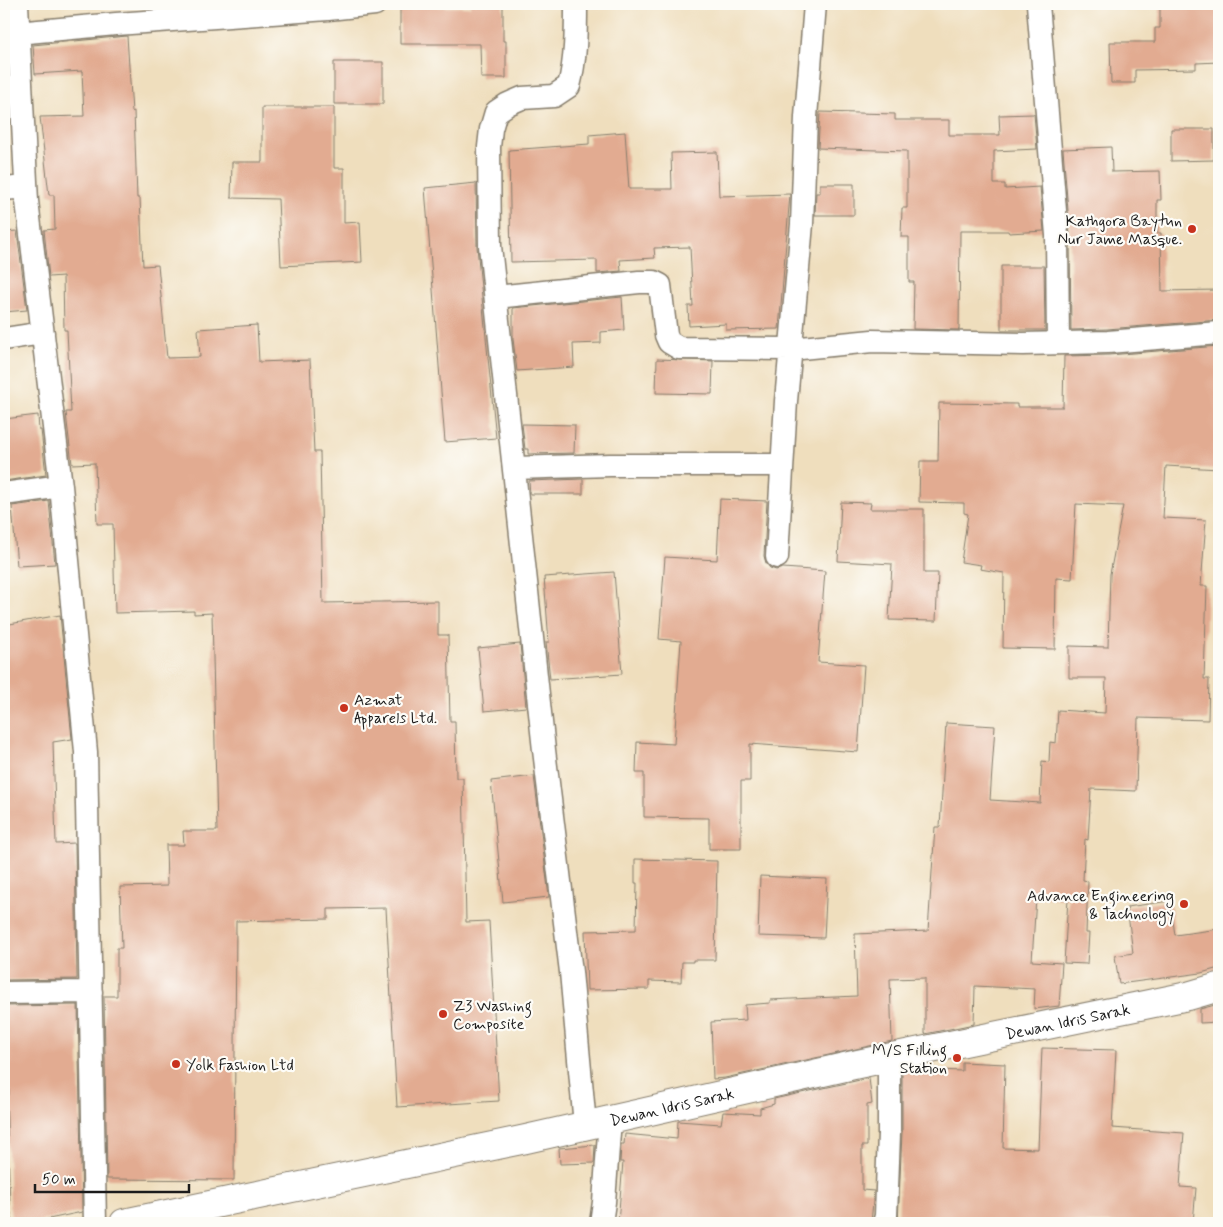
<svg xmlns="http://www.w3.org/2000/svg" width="1223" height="1227" viewBox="0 0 1223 1227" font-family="Mynerve,sans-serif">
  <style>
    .building { fill: #e2ab91 }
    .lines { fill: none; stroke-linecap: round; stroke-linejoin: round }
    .street-casing { stroke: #867d6c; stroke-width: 25 }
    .secondary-casing { stroke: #867d6c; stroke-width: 30 }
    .street { stroke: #fff; stroke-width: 22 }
    .secondary { stroke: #fff; stroke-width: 28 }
    .poi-dot { fill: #c8321e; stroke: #fdfcf7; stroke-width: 2 }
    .labels { text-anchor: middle; stroke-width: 4.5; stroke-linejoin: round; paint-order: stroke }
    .poi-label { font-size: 16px; fill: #1c1c1c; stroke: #fdfcf7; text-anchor: end }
    .street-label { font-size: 16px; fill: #1c1c1c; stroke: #fdfcf7 }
  </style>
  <rect width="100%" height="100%" fill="#fdfcf7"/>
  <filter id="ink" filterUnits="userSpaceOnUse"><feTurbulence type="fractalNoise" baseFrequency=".02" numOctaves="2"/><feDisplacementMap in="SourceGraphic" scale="10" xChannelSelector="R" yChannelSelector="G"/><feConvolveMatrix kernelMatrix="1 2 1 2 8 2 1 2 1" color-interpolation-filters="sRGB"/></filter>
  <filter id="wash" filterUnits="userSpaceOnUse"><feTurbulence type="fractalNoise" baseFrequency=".0096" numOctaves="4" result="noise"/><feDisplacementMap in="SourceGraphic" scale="20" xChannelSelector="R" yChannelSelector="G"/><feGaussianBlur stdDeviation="1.12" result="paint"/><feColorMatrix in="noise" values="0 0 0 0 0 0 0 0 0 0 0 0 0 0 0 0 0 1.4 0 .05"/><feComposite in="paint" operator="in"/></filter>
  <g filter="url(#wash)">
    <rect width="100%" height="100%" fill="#efdebd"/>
    <g id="blocks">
      <path class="building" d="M470,4H503V41H506V78H481L480,44H400V7H470Z
        M1160,4H1219V62L1196,63V69L1135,70V83H1111L1110,42H1155V28H1160Z
        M127,36L132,112L134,111L137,198H140L143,266L158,265L167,358L200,357L198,329L257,325L259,362L310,360L314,452H320L323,603L438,601V635H448L450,721H455L456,778H463L466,922L489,921L499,1101L397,1107L386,908L328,909V919L236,921L234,1180L107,1179L104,996H117V948H122L120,887L167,886L166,845H184L183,831H217L212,613L194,614V611L115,613L113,524H97L95,463L72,464L67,422L66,412H71L67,330H64L63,276L49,277L44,230L55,229L54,195H49L40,117L84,116L82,71L35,74L33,45Z
        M334,62H383V104H334Z
        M262,107H334V168H344V223L360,222L362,262L281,266L278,199L231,198L232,162H262Z
        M820,112L895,114V120H949V135H1000L999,115L1034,114L1037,149L994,151V184H1005V189L1040,187L1044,231L1009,233L1008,231H960L959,330L913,329L914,282H909V237H901L902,208H907V151L818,148Z
        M1171,129H1214V160L1171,161Z
        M625,132L629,189H672L671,153L717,152L719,196L790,194L779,329L726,330V324L689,326L688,306H693L690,247L654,248L655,258L620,260L621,271L597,273V260L511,262L509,150L589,144V135Z
        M1111,147L1112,172L1160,171L1161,200H1157V233H1161L1162,291L1219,290V320L1107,329L1071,330L1070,235L1063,149Z
        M476,183L477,247L496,438L445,442L425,188Z
        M820,184H854V215H815L816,193H820Z
        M17,231L27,310L4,312V232Z
        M1001,266H1044L1045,330H1001Z
        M622,297L624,330L601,332V343L573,344L574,367L517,371L513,339V308Z
        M1219,346V469L1166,466L1163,518L1206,520L1201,586H1207L1204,679H1209L1208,720L1138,718L1136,791L1091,789L1088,840L1085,839L1083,880L1088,881L1086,933H1089L1087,964L1064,963L1068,899L1036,897L1032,961L1062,963L1059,1006L1034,1009L1035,989L975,986L974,1024L925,1034V978L890,979L892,1041L725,1078L713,1079L711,1022L746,1020L745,1005L770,1003V1000L857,996L855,934L928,931L935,827H940L946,723L995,726L990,800L1040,803L1042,761L1049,762L1050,742L1056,743L1058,710L1105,713L1106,678H1069V646L1108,647L1110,574L1123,506L1076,504L1072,579L1056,578L1055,649L1003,648L1004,573L980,569L981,565L961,562L968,514L964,513V503L919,502L920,461H938L939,403L1017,404V407H1063L1064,356L1109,355Z
        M657,359L713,361L712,394L656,393Z
        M38,415L39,430H41L46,475L4,481V419Z
        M522,424L575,425L574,453L528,454V449H525Z
        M583,479V494H530L529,481Z
        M720,499L767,501L764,556L766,563L770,568L776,570L783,568L825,571L818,662L864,665L858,752L750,744V781H741V849H709V818L644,817V773H636L637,742L674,744L681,641L659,639L665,557L717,560Z
        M49,501L55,564L17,566L12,506Z
        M841,502L871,503L870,509H924V573H938L936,621L889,620L892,564L838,561Z
        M614,572L622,674L550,679L546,642H549L544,577Z
        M60,615L72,739L53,742L56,844L75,843L77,979L4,980V625Z
        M520,644L526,707L484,711L478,648Z
        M534,776L549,897L503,902L491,781Z
        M635,859L717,861L715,960H693V962H682L681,982L649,981V989L587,990L585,931L636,930L637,883H635Z
        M760,876L827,879L824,938L758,936Z
        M1170,901L1175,935L1219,929V968L1201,973L1119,984L1115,956L1133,953L1127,907Z
        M1219,1004V1022L1200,1023V1009Z
        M78,1005L82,1212L30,1223H13L9,1205H10L6,1095H9L8,1053H4V1006Z
        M1042,1048L1116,1050L1112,1128L1184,1133L1180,1187L1196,1188L1193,1223H898L902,1133V1071L914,1069L962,1071V1062L1005,1064L1003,1148L1038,1149Z
        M869,1078L872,1104L867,1105V1146H862V1190L874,1191L871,1223L791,1221V1223H618L623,1162H620L621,1144H624L625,1134L677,1139L678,1121L721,1124L723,1112L760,1114V1108L774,1104V1099Z
        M595,1145L594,1163L560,1164L559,1148Z"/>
    </g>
  </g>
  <g filter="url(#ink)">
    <use href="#blocks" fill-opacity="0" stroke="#867d6c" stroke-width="1"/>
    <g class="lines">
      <g class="street-casing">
        <path id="street" d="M17,4L27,201L61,486L86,752L95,1223
          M576,4C576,31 576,59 569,86L554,96L522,98L508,104L496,112L491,129L489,147L490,246L544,750L571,972L585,1125
          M1038,4L1057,235L1058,343
          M5,34L116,24L328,9L375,4
          M4,189L26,187
          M496,297L639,282H654L660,285L666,335L669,342L679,348L791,349L872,341L1023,344L1108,342L1219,333
          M4,339L43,333
          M515,468L610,465H782
          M4,494L61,486
          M777,557L786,401L802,224L806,117L815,4
          M4,993L91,992
          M601,1223L604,1202L610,1119
          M884,1223L886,1216L889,1133V1057"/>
      </g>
      <g class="secondary-casing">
        <g id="secondary">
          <path id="s1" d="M124,1223L526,1139L858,1064L1188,996L1219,987"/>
        </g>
      </g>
      <use href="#street" class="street"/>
      <use href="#secondary" class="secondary"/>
    </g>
  </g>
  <g class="poi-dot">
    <circle cx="1192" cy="229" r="5"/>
    <circle cx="344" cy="708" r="5"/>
    <circle cx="1184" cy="904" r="5"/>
    <circle cx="443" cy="1014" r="5"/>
    <circle cx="957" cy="1058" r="5"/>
    <circle cx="176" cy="1064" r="5"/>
  </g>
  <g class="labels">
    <g class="poi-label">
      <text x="1182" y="226">Kathgora Baytun<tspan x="1182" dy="18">Nur Jame Masque.</tspan></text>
      <text x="354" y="705" text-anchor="start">Azmat<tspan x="354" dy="18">Apparels Ltd.</tspan></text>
      <text x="1174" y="901">Advance Engineering<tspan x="1174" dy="18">&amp; Tachnology</tspan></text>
      <text x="453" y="1011" text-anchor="start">Z3 Washing<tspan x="453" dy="18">Composite</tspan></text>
      <text x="947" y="1055">M/S Filling<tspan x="947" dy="18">Station</tspan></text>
      <text x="186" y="1070" text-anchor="start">Yolk Fashion Ltd</text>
    </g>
    <g class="street-label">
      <text dy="6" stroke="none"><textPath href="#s1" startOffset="965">Dewan Idris Sarak</textPath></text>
      <text dy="6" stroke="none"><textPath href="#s1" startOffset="560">Dewan Idris Sarak</textPath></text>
    </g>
  </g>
  <rect width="1223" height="1227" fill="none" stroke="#fdfcf7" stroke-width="20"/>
  <path d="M35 1184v8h154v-8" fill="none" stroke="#1c1c1c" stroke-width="2.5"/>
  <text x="42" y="1184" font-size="15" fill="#1c1c1c" stroke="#fdfcf7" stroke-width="4" paint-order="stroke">50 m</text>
</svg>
